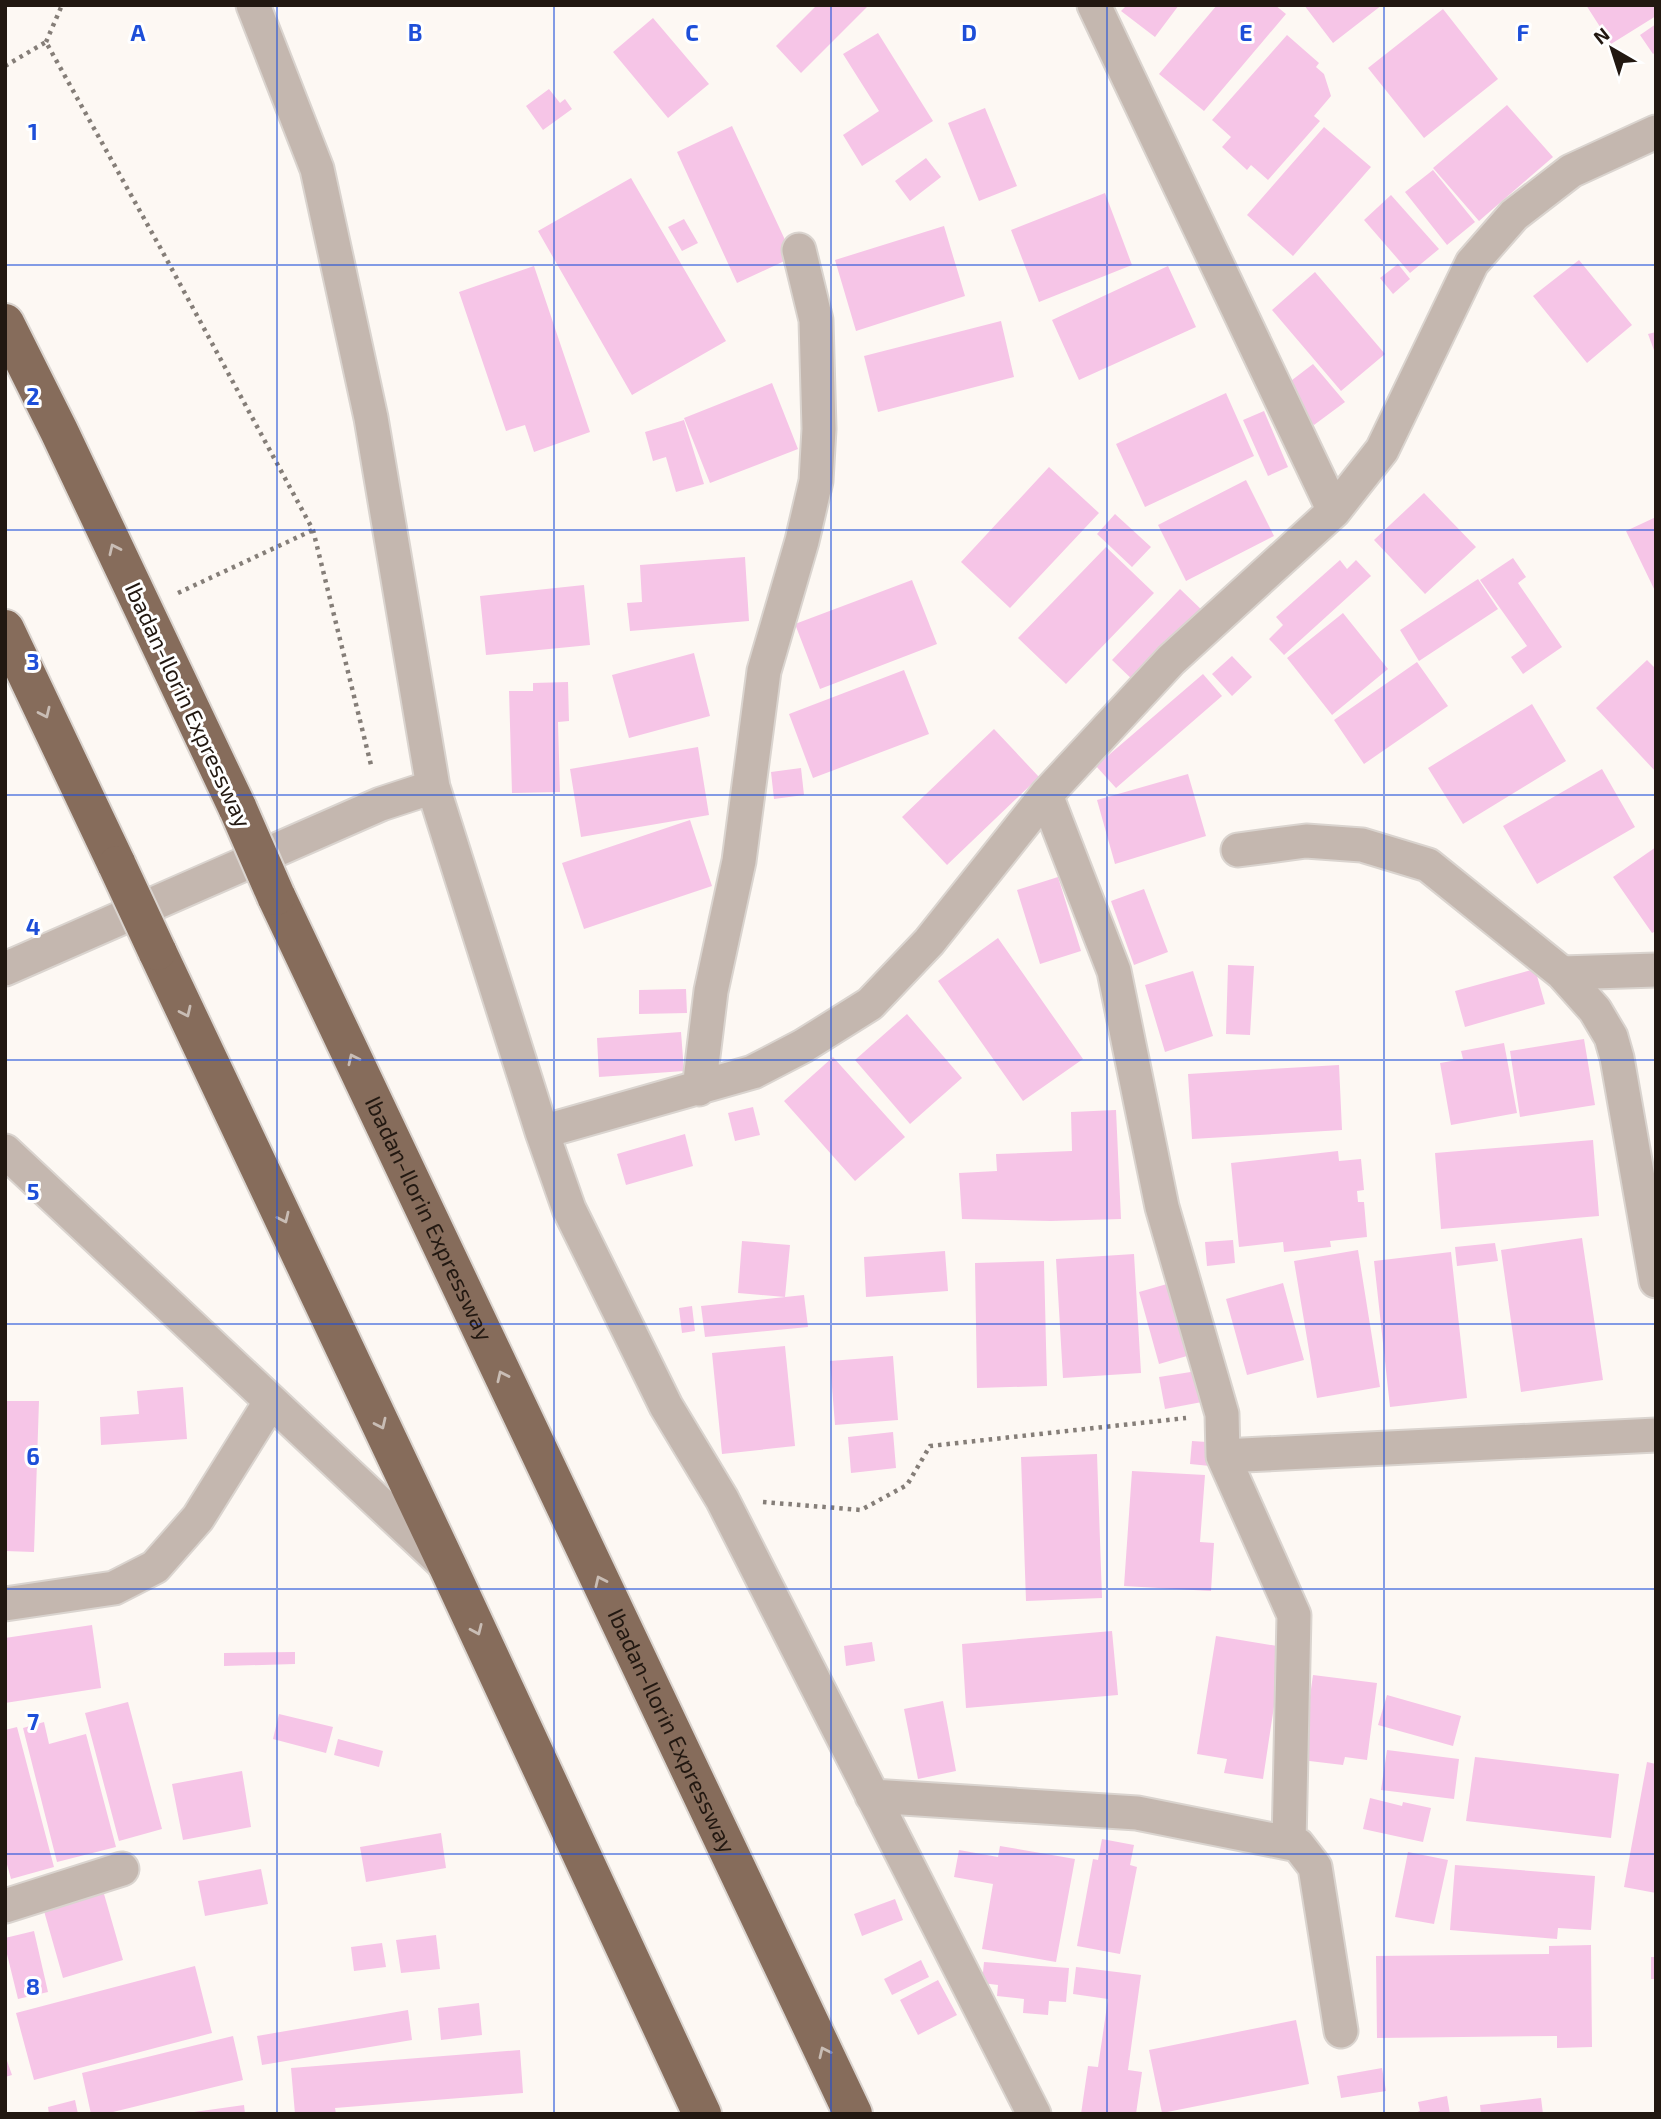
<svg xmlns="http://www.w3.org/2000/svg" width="1661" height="2119" viewBox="0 0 1661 2119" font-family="'Exo 2',sans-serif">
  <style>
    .building { fill: #f6c5e7 }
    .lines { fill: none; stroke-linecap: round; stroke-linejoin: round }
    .minor-casing { stroke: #dad4cf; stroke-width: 37 }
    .motorway-casing { stroke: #dad4cf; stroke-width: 42 }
    .path { stroke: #857e78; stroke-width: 4.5; stroke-dasharray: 3.5 5; stroke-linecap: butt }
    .minor { stroke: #c4b7af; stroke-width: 33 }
    .motorway { stroke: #866c5b; stroke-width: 38 }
    .motorway-bridge-casing { stroke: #dad4cf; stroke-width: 42; stroke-linecap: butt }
    .motorway-bridge { stroke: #866c5b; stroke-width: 38 }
    .oneway { stroke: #c9bdb5 }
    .grid { fill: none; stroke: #1d4ed8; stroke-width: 2; stroke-opacity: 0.55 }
    .labels { text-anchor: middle; stroke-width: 6; stroke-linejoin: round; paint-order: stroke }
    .street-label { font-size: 23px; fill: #221811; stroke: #fff }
    .grid-label { font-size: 23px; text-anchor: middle; font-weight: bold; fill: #1d4ed8; stroke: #fff; stroke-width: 6; stroke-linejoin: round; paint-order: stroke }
  </style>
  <rect width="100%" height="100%" fill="#fdf8f3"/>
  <path class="building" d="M817,5H869L801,73L776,46Z
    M1123,5H1179L1155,37L1121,11L1125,7Z
    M1217,5H1275L1286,14L1204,111L1159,74Z
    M1304,5H1382L1333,43Z
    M1586,5H1656V16L1611,44Z
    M1443,9L1498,79L1424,138L1368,68Z
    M653,18L709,84L668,118L613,52Z
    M1656,24V52L1653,54L1640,35Z
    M878,33L933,121L862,166L843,135L879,111L843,54Z
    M1287,35L1319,63L1316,67L1324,74L1331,96L1314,116L1320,121L1268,180L1251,165L1247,170L1222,147L1231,137L1212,120Z
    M549,89L560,103L565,99L572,109L543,130L526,106Z
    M1507,105L1553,157L1479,221L1433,168Z
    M985,108L1017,186L979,201L948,123Z
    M732,126L793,257L737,283L677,152Z
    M1324,127L1371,167L1293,256L1247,215Z
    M926,158L941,177L910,201L895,181Z
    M1433,170L1475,222L1447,245L1405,192Z
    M631,178L726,341L632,395L538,231Z
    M1105,193L1132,265L1039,302L1011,230Z
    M1391,195L1439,249L1410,273L1364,220Z
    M684,219L698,243L682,251L668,227Z
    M944,226L965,296L856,331L835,260Z
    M1579,260L1632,325L1587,363L1533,296Z
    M1398,264L1410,279L1393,294L1380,278Z
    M534,266L590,432L534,452L525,425L506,431L459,292Z
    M1168,266L1196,327L1079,380L1052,320Z
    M1315,272L1385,354L1341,391L1272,310Z
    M1001,321L1014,377L878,412L864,356Z
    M1656,332V353H1655L1648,334Z
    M1313,364L1345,402L1314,425L1283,387Z
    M772,383L798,449L710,483L684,418Z
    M1226,393L1254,456L1145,507L1116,444Z
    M1264,411L1288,467L1268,476L1243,420Z
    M684,420L704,484L676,492L666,457L653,461L645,432Z
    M1049,467L1099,513L1010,608L961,562Z
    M1246,480L1274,536L1186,581L1158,525Z
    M1424,493L1476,547L1425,594L1374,540Z
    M1115,514L1151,547L1132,567L1097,534Z
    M1656,517V593L1626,531Z
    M1106,547L1154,593L1066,684L1018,638Z
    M745,557L749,621L630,631L627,603L642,602L640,565Z
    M1513,558L1526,577L1518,583L1562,647L1523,674L1511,657L1527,646L1480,580Z
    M1340,560L1347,569L1356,560L1371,576L1284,655L1269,639L1283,625L1276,617Z
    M1478,579L1498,609L1419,661L1400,630Z
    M912,580L937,644L820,689L795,624Z
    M584,585L590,645L486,655L480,596Z
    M1180,589L1205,613L1137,684L1112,660Z
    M1343,613L1388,669L1332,715L1287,658Z
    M694,653L710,716L629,738L612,675Z
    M1232,656L1252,677L1232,696L1212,674Z
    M1647,660L1656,669V772L1596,708Z
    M1417,662L1448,706L1364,764L1334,720Z
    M904,670L929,734L813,778L789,714Z
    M1203,674L1222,696L1116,788L1096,766Z
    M568,682L569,721L558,722L560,792L512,793L509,691H533V683Z
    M1532,704L1566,761L1463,824L1428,768Z
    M994,729L1039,777L947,865L902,817Z
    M698,747L709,815L581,837L570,769Z
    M801,768L804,795L774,799L771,772Z
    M1602,769L1635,827L1537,884L1503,826Z
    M1188,774L1206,836L1115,864L1097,800Z
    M690,820L712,886L584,929L562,863Z
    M1656,847V931L1652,933L1613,877Z
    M1058,877L1081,951L1040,964L1017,890Z
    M1144,889L1168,952L1134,965L1111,901Z
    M998,938L1083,1059L1023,1101L938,981Z
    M1228,965L1254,966L1250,1035L1226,1034Z
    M1535,969L1545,1004L1465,1027L1455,991Z
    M1193,971L1213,1036L1165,1052L1145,985Z
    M686,989L687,1013L639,1014V990Z
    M907,1014L962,1078L910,1124L855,1060Z
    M681,1032L684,1071L599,1077L597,1038Z
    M1584,1039L1595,1105L1520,1117L1510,1051Z
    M1504,1043L1517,1113L1451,1125L1440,1063L1463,1059L1461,1051Z
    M833,1057L905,1137L855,1181L784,1101Z
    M1339,1065L1342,1130L1192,1139L1188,1074Z
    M753,1107L760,1135L735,1141L728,1113Z
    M1116,1110L1121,1219L1051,1221L962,1219L959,1173L997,1171L996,1154L1072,1151L1071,1112Z
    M685,1134L693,1166L626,1185L617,1154Z
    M1593,1140L1599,1216L1441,1229L1435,1153Z
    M1338,1151L1339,1161L1361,1159L1364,1190L1357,1191L1358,1202H1364L1367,1237L1330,1241L1331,1247L1284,1252L1283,1242L1239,1247L1231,1163Z
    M1582,1238L1603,1380L1521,1392L1501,1250Z
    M1233,1240L1235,1263L1207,1266L1205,1242Z
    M742,1241L790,1245L785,1297L738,1293Z
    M1495,1243L1498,1261L1457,1266L1455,1247Z
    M1358,1250L1380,1387L1317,1398L1294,1261Z
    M945,1251L948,1291L866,1297L864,1257Z
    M1451,1252L1467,1398L1390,1407L1374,1261Z
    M1134,1254L1141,1373L1063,1378L1056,1259Z
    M1044,1261L1047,1386L977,1388L975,1263Z
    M1283,1283L1304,1360L1247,1375L1226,1299Z
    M1167,1284L1187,1356L1159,1364L1139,1292Z
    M804,1295L808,1327L705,1337L701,1306Z
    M692,1306L695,1331L682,1333L679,1308Z
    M785,1346L795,1446L722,1454L712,1353Z
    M893,1356L898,1420L835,1425L830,1361Z
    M1197,1371L1202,1402L1165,1409L1159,1377Z
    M183,1387L187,1439L101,1445L100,1417L139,1414L137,1391Z
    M5,1401H39L34,1552L5,1551Z
    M893,1432L896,1468L851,1473L848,1437Z
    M1192,1441L1222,1443L1220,1467L1190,1464Z
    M1097,1454L1102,1598L1026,1601L1021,1457Z
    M1132,1471L1205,1475L1200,1542L1214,1543L1211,1591L1124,1586Z
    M92,1625L101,1688L5,1703V1638Z
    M1112,1631L1118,1695L966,1708L962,1644Z
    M1216,1636L1283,1647L1263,1779L1224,1773L1227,1759L1197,1754Z
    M872,1642L875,1661L846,1666L844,1646Z
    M295,1652V1664L224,1666V1653Z
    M1313,1675L1377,1683L1367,1760L1345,1757L1343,1765L1301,1760Z
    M1387,1695L1461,1716L1453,1746L1378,1725Z
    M943,1701L956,1771L918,1779L904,1709Z
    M128,1702L162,1829L119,1841L85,1713Z
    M279,1714L333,1727L326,1753L273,1739Z
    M44,1722L49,1744L86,1734L116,1847L57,1862L23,1728Z
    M17,1727L54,1867L11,1879L5,1857V1730Z
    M338,1739L383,1751L379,1767L334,1755Z
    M1387,1750L1459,1759L1454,1799L1381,1790Z
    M1475,1757L1619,1774L1611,1838L1466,1821Z
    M1647,1762L1656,1764V1893L1624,1887Z
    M242,1771L251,1827L183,1840L172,1784Z
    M1370,1798L1402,1806L1403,1802L1431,1808L1423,1842L1363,1829Z
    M441,1833L446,1868L366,1882L360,1847Z
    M1102,1839L1134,1845L1130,1865L1137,1867L1120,1954L1077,1946L1093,1859L1098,1860Z
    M1000,1846L1075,1859L1056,1962L982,1949L993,1884L954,1877L959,1850L998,1857Z
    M1408,1852L1448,1860L1434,1924L1395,1917Z
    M1455,1865L1595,1876L1591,1930L1558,1928L1557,1939L1450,1930Z
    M261,1869L268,1904L205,1916L198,1881Z
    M102,1887L123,1960L63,1978L42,1904Z
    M895,1899L903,1920L862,1936L854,1914Z
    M34,1931L48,1992L18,1999L5,1946V1938Z
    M436,1935L440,1969L401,1973L396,1940Z
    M382,1943L386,1967L354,1971L351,1947Z
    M1591,1945L1592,2047L1557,2048V2036L1377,2038L1376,1956L1549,1954V1946Z
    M1651,1957H1656V1979H1651Z
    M921,1960L929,1977L892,1995L884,1979Z
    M984,1962L1069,1968L1066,2002L1049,2001L1048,2015L1023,2013L1024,1999L997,1996L998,1985L982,1983Z
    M195,1966L212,2033L34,2080L16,2013Z
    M1076,1967L1141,1975L1128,2070L1142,2072L1136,2114H1081L1088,2066L1098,2067L1108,1999L1073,1994Z
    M938,1980L957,2015L918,2035L900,2000Z
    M479,2003L482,2035L441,2040L438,2008Z
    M408,2010L412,2040L262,2065L257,2036Z
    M1296,2020L1309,2084L1162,2113L1149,2050Z
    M233,2036L243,2080L105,2114H91L82,2073Z
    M520,2050L523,2093L335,2108L336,2114H295L291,2068Z
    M5,2055L12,2075L5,2077Z
    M1382,2068L1386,2091L1341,2098L1337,2076Z
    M1447,2096L1450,2114H1412L1420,2111L1418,2102Z
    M1541,2098L1543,2114H1481L1480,2105Z
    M75,2100L78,2114H49L48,2107Z
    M244,2105L245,2114H195L194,2112Z"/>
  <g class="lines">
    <g class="minor-casing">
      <path id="minor" d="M253,5L317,169L371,418L433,787L542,1132L569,1209L666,1406L722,1499L1034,2114
        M1094,5L1334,511
        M1046,795L1114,971L1162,1207L1222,1414L1223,1456L1294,1615L1289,1843
        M1238,850L1306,841L1362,845L1428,865L1562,973L1595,1010L1611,1037L1617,1058L1656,1281
        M5,969L381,804L433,787
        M1562,973L1656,970
        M699,1089L711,991L739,861L764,671L802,541L816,481L819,429L816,320L799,250
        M542,1132L753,1072L803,1046L870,1004L929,942L1046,795L1171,660L1334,511L1382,450L1472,263L1514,215L1571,171L1656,132
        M5,1151L442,1562
        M1223,1456L1656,1435
        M5,1604L114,1588L155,1567L198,1518L271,1401
        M872,1796L1137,1813L1298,1845L1315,1867L1341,2031
        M5,1906L122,1869"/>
    </g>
    <g class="motorway-casing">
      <g id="motorway">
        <path d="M5,323L59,431L238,809"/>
        <path d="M5,629L117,865"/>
        <path id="s1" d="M276,896L853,2114"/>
        <path d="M157,951L449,1569L702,2114"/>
      </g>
    </g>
    <path class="path" d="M46,42L62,5
      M5,66L46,42L161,249L313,530L372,769
      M178,593L313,530
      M763,1502L861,1510L907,1485L930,1446L1186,1418"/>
    <use href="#minor" class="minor"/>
    <use href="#motorway" class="motorway"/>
    <g class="motorway-bridge-casing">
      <path id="motorway-bridge" d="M238,809L276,896
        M117,865L157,951"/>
    </g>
    <use href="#motorway-bridge" class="motorway-bridge"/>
  </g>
  <defs><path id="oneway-chevron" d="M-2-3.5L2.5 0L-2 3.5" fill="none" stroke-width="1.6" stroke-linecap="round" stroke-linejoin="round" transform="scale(1.75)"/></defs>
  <g class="oneway">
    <use href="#oneway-chevron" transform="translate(114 549) rotate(-115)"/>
    <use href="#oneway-chevron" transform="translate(45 713) rotate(65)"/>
    <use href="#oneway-chevron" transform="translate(186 1012) rotate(65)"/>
    <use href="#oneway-chevron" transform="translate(353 1059) rotate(-115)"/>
    <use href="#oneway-chevron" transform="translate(284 1218) rotate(65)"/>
    <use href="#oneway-chevron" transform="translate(502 1376) rotate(-115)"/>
    <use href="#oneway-chevron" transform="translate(381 1424) rotate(65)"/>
    <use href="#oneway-chevron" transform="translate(600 1581) rotate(-115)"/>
    <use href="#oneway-chevron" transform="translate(477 1630) rotate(66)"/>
    <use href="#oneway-chevron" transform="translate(824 2052) rotate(-115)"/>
  </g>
  <path class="grid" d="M277,5V2114M554,5V2114M831,5V2114M1107,5V2114M1384,5V2114M5,265H1656M5,530H1656M5,795H1656M5,1060H1656M5,1324H1656M5,1589H1656M5,1854H1656"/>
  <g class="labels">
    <g class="street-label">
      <text transform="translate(188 705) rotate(65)" y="8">Ibadan-Ilorin Expressway</text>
      <text dy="8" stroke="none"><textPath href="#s1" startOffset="357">Ibadan-Ilorin Expressway</textPath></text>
      <text dy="8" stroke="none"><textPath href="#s1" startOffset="924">Ibadan-Ilorin Expressway</textPath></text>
    </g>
  </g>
  <g class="grid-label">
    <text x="138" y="41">A</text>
    <text x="415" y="41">B</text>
    <text x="692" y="41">C</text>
    <text x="969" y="41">D</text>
    <text x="1246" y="41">E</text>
    <text x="1523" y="41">F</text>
    <text x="33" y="140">1</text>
    <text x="33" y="405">2</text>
    <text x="33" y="670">3</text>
    <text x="33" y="935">4</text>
    <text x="33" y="1200">5</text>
    <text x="33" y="1465">6</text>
    <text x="33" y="1730">7</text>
    <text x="33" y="1995">8</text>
  </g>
  <rect width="1661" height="2119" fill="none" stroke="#221811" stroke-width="14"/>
  <g transform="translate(1612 49) rotate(321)" stroke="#ffffff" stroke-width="5" paint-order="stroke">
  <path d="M0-5L12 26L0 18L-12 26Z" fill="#221811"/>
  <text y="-10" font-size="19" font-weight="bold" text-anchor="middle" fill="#221811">N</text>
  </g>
</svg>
